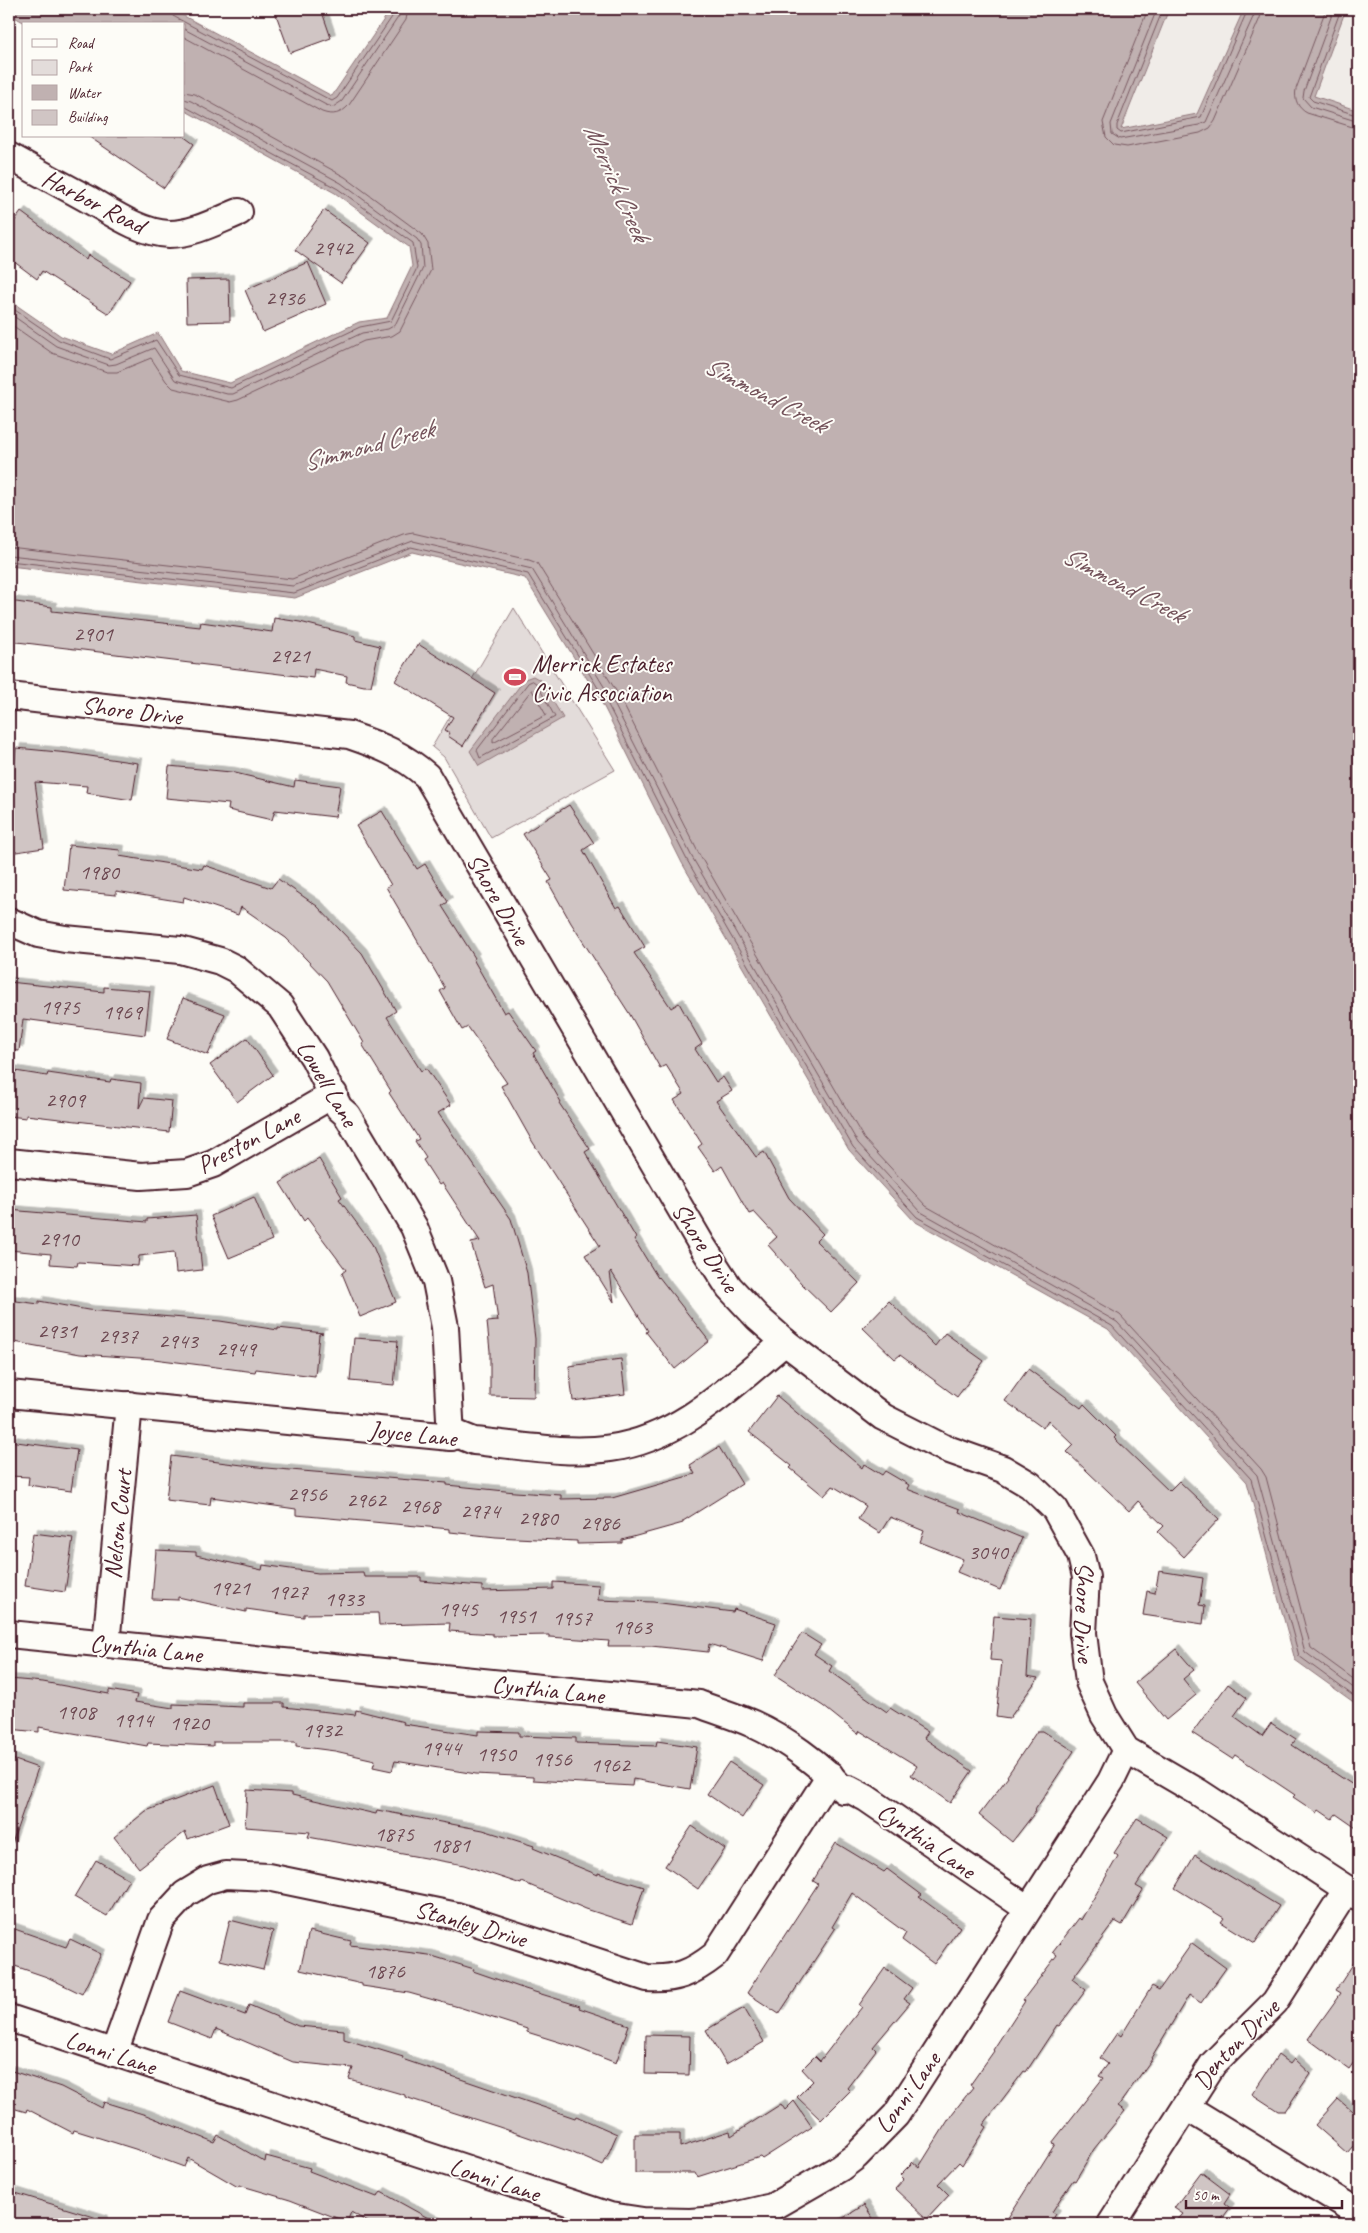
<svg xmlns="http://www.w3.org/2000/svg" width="1368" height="2233" viewBox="0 0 1368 2233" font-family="Caveat,sans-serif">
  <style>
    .built { fill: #f0ece8 }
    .green { fill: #e3dcda; stroke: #967e82 }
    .water { fill: #c0b1b1; stroke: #91777b }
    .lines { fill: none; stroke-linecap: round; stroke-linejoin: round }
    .shore { stroke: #795961; stroke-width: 1 }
    .building { fill: #d0c5c4; stroke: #4a1f2b; filter: url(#shadow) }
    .minor-casing { stroke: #4a1f2b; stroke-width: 30 }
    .minor { stroke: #fdfcf7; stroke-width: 26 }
    .labels { text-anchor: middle; stroke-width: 4; stroke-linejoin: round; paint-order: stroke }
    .number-label { font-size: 22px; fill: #6c4851 }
    .street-label { font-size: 25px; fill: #4a1f2b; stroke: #fdfcf7 }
    .poi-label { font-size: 25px; fill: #4a1f2b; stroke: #fdfcf7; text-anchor: start }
    .water-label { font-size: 26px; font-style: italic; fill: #73525a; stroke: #fdfcf7 }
  </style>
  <defs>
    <filter id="shadow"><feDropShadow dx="4.5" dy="-4.5" stdDeviation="0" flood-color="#0004"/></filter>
  </defs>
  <rect width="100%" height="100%" fill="#fdfcf7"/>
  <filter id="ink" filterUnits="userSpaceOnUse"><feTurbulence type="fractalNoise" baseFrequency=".02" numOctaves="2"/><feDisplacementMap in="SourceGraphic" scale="10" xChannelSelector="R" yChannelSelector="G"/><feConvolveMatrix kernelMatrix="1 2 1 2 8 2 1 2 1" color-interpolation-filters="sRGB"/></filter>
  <g filter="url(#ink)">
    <path class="built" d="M1169,9H1244L1197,114L1121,129Z
      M1346,9H1359V111L1314,96Z"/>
    <path class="green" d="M514,608L615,770L491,838L444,757L432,747Z"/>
    <path class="water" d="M9,9H171L332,96L391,9H1169L1121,129L1197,114L1244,9H1346L1314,96L1359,111V1706L1295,1660L1247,1482L1108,1329L914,1221L849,1150L682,863L602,703L525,578L412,552L295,598L9,566V300L61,336L111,354L158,333L181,371L230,383L359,322L387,318L412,266L409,247L335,193L184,110V24H27L9,14Z
      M533,676L540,680L563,718L479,766L470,751L525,679Z"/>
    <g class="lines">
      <path class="shore" d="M170,9L173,16L332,101L337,98L394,14L395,9
        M1148,9L1103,122L1106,137L1114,145L1127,147L1200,133L1210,128L1215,121L1260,18L1262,9
        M1157,9L1111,124L1112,134L1120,139L1199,125L1206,122L1254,15L1255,9
        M1163,9L1117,125V130L1121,133L1201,117L1248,9
        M1326,9L1296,89C1294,100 1298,108 1307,113L1359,129
        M1334,9L1304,91L1303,98L1311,107L1359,122
        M1341,9L1309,97L1313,101L1359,116
        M184,29L326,105L333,107L342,101L399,16L401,9
        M184,37L322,112C333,116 341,114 349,105L406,20L408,9
        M9,306L59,340L110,359L156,340L179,375L231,388L360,327L391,321L417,268L413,243L338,189L184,106
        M9,313L56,346L109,365L116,364L154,348L175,380L227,394H233L362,333L388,329L395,325L423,268L421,245L417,239L341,183L191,101L184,99
        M9,323L52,353L107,372H117L151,358L166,381L173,388L230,402L238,400L364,341L392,336L400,331L431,270L428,244L422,234L345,177L195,94L184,92
        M9,547L292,579L404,535L413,533L529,560L537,563L618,694L699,854L864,1139L926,1206L1120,1315L1261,1469L1266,1477L1311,1648L1359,1683
        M9,555L293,586L413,541L532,569L611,698L692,857L858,1143L921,1212L1117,1322L1257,1475L1305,1652L1359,1692
        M9,561L294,593L411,547L528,574L606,701L687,860L853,1147L917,1217L1112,1326L1251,1479L1299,1656L1359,1700
        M533,681L537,684L555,717L480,758L477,750L528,683Z
        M532,690L546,715L493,743V739Z"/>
    </g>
    <path class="building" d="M274,9H321L331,38L290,53Z
      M88,136H183L194,144L164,188Z
      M324,210L370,243L341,283L295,250Z
      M21,212L86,260L88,255L130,281L109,314L42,271L37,279L9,258V229Z
      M308,262L326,304L263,332L245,290Z
      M229,279L230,321L187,322L186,280Z
      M9,601L52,607V611L200,627L201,622L272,632L274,618L300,622L355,636V640L380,646L371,686H364L346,682L347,676L314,669L313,678L9,641Z
      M418,644L495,693L463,746L448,736L450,733L445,730L453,717L395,681Z
      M16,748L69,753L138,763L132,800L86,793L87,786L35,782L44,848L9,853V804L11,803Z
      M169,766L231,772L294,787L295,780L340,786L335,817L275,810L272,820L228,810L229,804L166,798Z
      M569,805L594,843L583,850L616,908L620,906L645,947L634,953L671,1008L679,1003L702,1044L695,1049L716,1082L723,1077L732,1091L716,1101L756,1157L764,1152L789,1198L823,1234L816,1241L859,1283L831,1312L801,1283L768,1245L777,1237L754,1212L749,1214L722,1166L715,1171L698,1147L702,1144L674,1100L684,1094L666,1065L660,1068L629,1013L571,923L548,882L552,880L523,834Z
      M382,811L417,869L425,864L448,902L442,906L475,958L473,959L504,1013L508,1011L536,1051L533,1053L561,1102L559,1103L590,1149L585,1152L636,1238L634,1239L658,1278L659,1277L709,1341L675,1369L646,1332L648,1331L611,1271L610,1272L614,1302L585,1255L600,1246L532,1141L501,1086L507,1083L468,1027L462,1030L440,991L445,988L386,887L391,885L356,826Z
      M69,845L120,850L119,856L202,869L204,865L271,888L278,879L317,906L362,953L396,1011L387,1017L421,1071L426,1068L451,1105L438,1113L511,1219L527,1273L535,1339L534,1397L490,1396V1351L487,1322L498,1321L493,1284L485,1287L471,1243L480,1241L442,1183L439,1185L423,1160L426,1158L415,1141L419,1139L389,1093L391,1091L362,1044L364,1043L327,981L286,938L241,907L238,915L184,897L183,902L116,891V895L64,890Z
      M9,982L104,992V987L150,991L145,1035L23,1019L19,1051L9,1050Z
      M183,998L225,1014L208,1055L167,1039Z
      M247,1038L273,1075L237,1102L210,1065Z
      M9,1070L47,1076L48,1073L110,1082L111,1079L141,1083L139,1108L144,1098L172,1101L169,1132L26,1115V1118L9,1116Z
      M319,1159L342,1197L339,1199L372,1244L396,1302L360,1317L342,1273L346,1270L307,1218L304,1221L280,1183Z
      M254,1197L272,1240L229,1258L211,1216Z
      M9,1210L147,1222V1219L196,1215L202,1270L176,1273L174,1252L139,1256L138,1266L78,1262L77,1266L50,1264L51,1254L9,1250Z
      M9,1300L39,1304V1301L88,1310L220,1321L278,1330V1328L323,1333L319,1334L315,1376L256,1369L255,1372L154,1359L80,1354L9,1341Z
      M889,1301L935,1346L945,1333L984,1361L957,1397L900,1355L895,1359L863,1328Z
      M354,1338L398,1341L394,1385L350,1381Z
      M621,1359L625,1394L573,1401L569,1366Z
      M1028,1369L1081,1408L1084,1404L1116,1436L1114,1438L1169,1491L1179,1481L1219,1519L1184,1557L1158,1532L1164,1526L1138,1501L1129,1511L1067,1452L1074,1445L1048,1420L1043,1428L1005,1401Z
      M777,1396L862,1468L864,1464L882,1475L885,1471L909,1485L907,1489L960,1509L959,1512L1022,1538L1000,1590L957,1572L963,1559L920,1542L924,1531L890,1517L880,1533L858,1519L866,1506L833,1486L824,1496L790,1468L792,1466L749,1432Z
      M9,1441L77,1450L71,1491L28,1485L29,1477L9,1476Z
      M719,1447L742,1484L683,1521V1523L622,1540V1543L577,1544V1541L496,1537L450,1532V1529L296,1515V1509L211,1497L210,1505L166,1500L171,1456L266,1468L447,1483V1485L515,1492L561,1495V1499L612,1498L695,1474L690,1465Z
      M33,1533L73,1538L65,1592L25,1586Z
      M156,1550L196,1552V1555L262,1570L263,1565L318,1573L363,1572L364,1577H421V1581L482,1586V1591L553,1589V1582L599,1585L598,1600L653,1602L733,1612L734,1609L776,1623L763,1661L709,1644L708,1652L651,1646H608L609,1641L549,1637V1635L493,1636V1634L449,1631L450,1623L379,1625L378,1613L304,1614V1617L246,1609V1612L178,1597V1600L152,1599Z
      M1159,1571L1203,1578L1199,1605L1205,1606L1203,1624L1143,1615L1147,1591L1155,1593Z
      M994,1616L1031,1619L1027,1676L1038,1678L1009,1719L996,1717L1002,1661L990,1660Z
      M802,1633L821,1645L814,1654L832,1666L829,1671L887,1712L890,1708L928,1732L924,1738L972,1771L950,1803L911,1775L917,1766L860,1731L858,1734L823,1706L775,1675Z
      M1176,1649L1194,1670L1183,1679L1196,1695L1166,1720L1135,1683Z
      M9,1679L43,1682L109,1694V1690L137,1695L135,1702L173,1708V1704L243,1707V1703H284V1707L355,1715L356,1710L404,1722L403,1724L478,1735V1731L519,1732V1736L576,1738V1743L656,1746L657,1741L697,1747L690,1789L633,1779L632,1786L533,1780V1777L476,1774L395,1761L392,1771L373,1767L375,1760L335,1751L296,1746V1742H213V1746L148,1743L147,1746L39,1727V1732L9,1729Z
      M1228,1684L1247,1698L1234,1716L1262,1736L1271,1723L1296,1739L1292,1745L1359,1789V1830L1336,1814L1332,1819L1319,1810L1317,1813L1293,1797L1295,1795L1235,1755L1232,1759L1192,1733Z
      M1037,1731H1043L1074,1751L1035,1810L1036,1811L1012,1842L979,1815L1008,1777L1007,1776Z
      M9,1758L38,1768L11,1846H9Z
      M729,1762L764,1785L742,1818L707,1794Z
      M215,1785L229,1824L188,1839L185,1832L139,1868L114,1837L146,1811Z
      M247,1790L292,1793V1795L376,1814L377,1810L483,1830L534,1846L533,1848L598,1875V1873L644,1887L632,1924L586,1909L522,1882L521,1884L464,1865L308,1837L310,1832L245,1827Z
      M1137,1818L1168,1837L1136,1886L1143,1890L1122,1925L1115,1921L1072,1979L1086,1990L1059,2026L1057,2025L1026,2072L1024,2071L983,2125L986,2127L962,2165L959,2162L938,2184L949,2195L927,2219L895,2189L904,2179L900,2175L913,2162L919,2167L952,2114L973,2087L970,2085L994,2051L993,2050L1025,2001L1023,2000L1057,1955L1053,1952L1079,1918L1081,1920L1118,1856L1114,1853Z
      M692,1826L725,1849L698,1889L665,1866Z
      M836,1843L884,1872L887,1869L922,1895L919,1897L960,1927L934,1964L902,1940L906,1933L852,1893L832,1927L835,1929L779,2014L747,1993L818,1884L813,1881Z
      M1195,1855L1279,1906L1255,1943L1221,1922L1224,1918L1175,1888Z
      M96,1860L129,1879L107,1916L74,1897Z
      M230,1920L273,1931L263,1970L220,1960Z
      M9,1927L66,1947L70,1939L101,1954L82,1994L47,1977L9,1964Z
      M309,1931L351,1941L350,1945L429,1955L474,1969L473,1971L525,1989L580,2006L579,2008L629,2025L616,2063L575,2047L527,2032V2029L462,2008L409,1993L362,1986V1984L300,1970Z
      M1192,1943L1226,1968L1201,2003L1189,1995L1151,2058L1152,2059L1118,2106L1125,2111L1094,2149L1075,2181L1073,2180L1062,2196L1052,2212L1056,2214L1050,2224H1004L1055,2144L1052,2143L1103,2078L1099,2076L1108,2064L1100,2058L1117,2033L1121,2036L1152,1986L1159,1990Z
      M1359,1955V2055L1349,2069L1308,2039L1341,1993L1336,1990Z
      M885,1968L912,1988L904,1999L910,2003L873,2047L876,2050L847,2088L850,2091L821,2120L797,2097L813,2081L802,2069L815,2056L820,2061L862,2007L859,2005Z
      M180,1991L245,2015L249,2005L298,2026L344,2030V2039L403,2057L402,2059L575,2118L576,2116L617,2134L603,2166L571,2152L499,2127L405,2097V2095L349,2079L353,2068L293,2062L216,2029L212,2039L168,2022Z
      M744,2008L764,2042L726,2064L706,2030Z
      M646,2035L690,2036L689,2075L645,2074Z
      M1278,2055L1290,2064L1294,2059L1310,2074L1285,2111H1278L1252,2094Z
      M9,2070L61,2087L102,2108L104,2102L146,2115L214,2142L218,2135L265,2162L266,2156L310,2168L309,2171L377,2197L381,2192L439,2224H371L351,2212L347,2222L290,2200L239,2185L238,2187L188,2158L184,2167L135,2149L74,2130L73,2133L27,2109L26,2112L9,2107Z
      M1338,2099L1359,2117V2139L1347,2153L1315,2125Z
      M794,2101L812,2127L762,2159L760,2157L697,2177L695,2173H635V2134H680V2147L730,2131L731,2136L781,2104L785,2110Z
      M1201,2172L1230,2194L1224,2203L1230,2208L1218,2224H1174L1183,2214L1174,2208Z
      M9,2191L104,2220L103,2224H9Z
      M864,2205L877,2224H834Z"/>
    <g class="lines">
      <g class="minor-casing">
        <g id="minor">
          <path d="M9,156C34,170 60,184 86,198C111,212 140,233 169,234C193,234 217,221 239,212"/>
          <path id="s1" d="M9,696L349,735C381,746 402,754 427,776L703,1247L729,1287L758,1318L785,1342L883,1417L944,1448L1003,1469L1030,1485L1055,1509L1081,1556L1086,1577L1083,1633L1089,1682L1104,1715L1126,1750L1198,1792L1359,1897"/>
          <path d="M9,921L38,934L65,939L180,950L220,961L236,969L280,1006L314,1058L339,1108L347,1115L414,1227L436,1281L445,1327L451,1437"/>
          <path d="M9,1162L141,1176L187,1173L213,1164L334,1094"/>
          <path d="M9,1394L451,1437L459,1435L474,1441C518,1445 567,1455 611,1448C682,1438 732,1385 785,1342"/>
          <path d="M9,1634L699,1704C717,1711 735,1716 753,1724C782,1737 822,1765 843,1790L849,1789L866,1798L1028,1909"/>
          <path d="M106,1644L129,1405"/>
          <path d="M9,2018L610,2216L643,2221L690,2222L716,2220L772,2207L840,2168L856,2156L896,2115L1111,1781L1126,1750"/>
          <path d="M114,2053L161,1920L185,1894L208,1880L226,1875L268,1877L457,1916L647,1978C676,1980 692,1973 715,1955L830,1775"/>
          <path d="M1186,2107L1359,2213"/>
          <path id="s2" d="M1111,2224L1213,2064L1275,2002L1347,1889"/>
        </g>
      </g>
      <use href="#minor" class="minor"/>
    </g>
  </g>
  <defs>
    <g id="stadium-bare" transform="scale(1.725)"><path d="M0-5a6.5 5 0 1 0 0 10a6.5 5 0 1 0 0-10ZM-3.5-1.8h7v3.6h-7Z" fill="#d1495b" stroke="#fdfcf7" stroke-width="2.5" paint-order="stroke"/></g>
  </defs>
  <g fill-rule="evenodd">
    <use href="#stadium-bare" x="515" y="677"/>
  </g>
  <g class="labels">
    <g class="number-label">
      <text x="333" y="255">2942</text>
      <text x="285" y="305">2936</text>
      <text x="93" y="641">2901</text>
      <text x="290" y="663">2921</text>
      <text x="99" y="879">1980</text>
      <text x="60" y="1014">1975</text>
      <text x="122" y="1019">1969</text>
      <text x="65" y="1107">2909</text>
      <text x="59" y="1246">2910</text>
      <text x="57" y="1338">2931</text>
      <text x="118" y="1343">2937</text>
      <text x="178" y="1348">2943</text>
      <text x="236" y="1356">2949</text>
      <text x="307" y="1501">2956</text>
      <text x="366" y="1507">2962</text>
      <text x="420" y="1513">2968</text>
      <text x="480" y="1518">2974</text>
      <text x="538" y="1525">2980</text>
      <text x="600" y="1530">2986</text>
      <text x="988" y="1559">3040</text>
      <text x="230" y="1595">1921</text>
      <text x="288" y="1599">1927</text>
      <text x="344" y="1606">1933</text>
      <text x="458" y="1616">1945</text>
      <text x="516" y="1623">1951</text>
      <text x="572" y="1625">1957</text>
      <text x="632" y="1634">1963</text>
      <text x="76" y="1719">1908</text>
      <text x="133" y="1727">1914</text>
      <text x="189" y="1730">1920</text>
      <text x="322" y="1737">1932</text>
      <text x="441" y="1755">1944</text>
      <text x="496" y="1761">1950</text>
      <text x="552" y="1766">1956</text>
      <text x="610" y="1772">1962</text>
      <text x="394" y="1841">1875</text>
      <text x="450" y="1852">1881</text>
      <text x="385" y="1978">1876</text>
    </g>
    <g class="street-label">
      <text transform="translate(94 201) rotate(27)" y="9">Harbor Road</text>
      <text transform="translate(132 710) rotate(7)" y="9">Shore Drive</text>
      <text transform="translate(499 899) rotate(60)" y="9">Shore Drive</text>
      <text transform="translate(328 1083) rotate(59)" y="9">Lowell Lane</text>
      <text transform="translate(248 1140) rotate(-28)" y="9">Preston Lane</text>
      <text transform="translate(706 1247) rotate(57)" y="9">Shore Drive</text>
      <text transform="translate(413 1433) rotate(6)" y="9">Joyce Lane</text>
      <text transform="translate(117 1524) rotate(-84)" y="9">Nelson Court</text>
      <text dy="9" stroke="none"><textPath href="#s1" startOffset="1534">Shore Drive</textPath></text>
      <text transform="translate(146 1648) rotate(6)" y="9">Cynthia Lane</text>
      <text transform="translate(548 1689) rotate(6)" y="9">Cynthia Lane</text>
      <text transform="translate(927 1840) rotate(35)" y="9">Cynthia Lane</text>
      <text transform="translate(471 1923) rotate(16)" y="9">Stanley Drive</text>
      <text dy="9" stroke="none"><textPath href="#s2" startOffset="220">Denton Drive</textPath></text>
      <text transform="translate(111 2052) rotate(18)" y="9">Lonni Lane</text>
      <text transform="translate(907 2092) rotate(-54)" y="9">Lonni Lane</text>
      <text transform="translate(495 2179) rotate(18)" y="9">Lonni Lane</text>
    </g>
    <g class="poi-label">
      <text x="532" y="672">Merrick Estates<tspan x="532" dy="29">Civic Association</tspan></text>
    </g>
    <g class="water-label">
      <text transform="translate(617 182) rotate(66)" y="9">Merrick Creek</text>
      <text transform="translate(766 394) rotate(28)" y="9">Simmond Creek</text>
      <text transform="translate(368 445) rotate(-15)" y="9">Simmond Creek</text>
      <text transform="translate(1124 584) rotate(28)" y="9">Simmond Creek</text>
    </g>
  </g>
  <rect width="1368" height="2233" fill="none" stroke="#fdfcf7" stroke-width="30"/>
  <rect x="15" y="15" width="1338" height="2203" fill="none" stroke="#4a1f2b" stroke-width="2" filter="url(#ink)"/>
  <rect x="22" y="22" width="162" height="115" fill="#fdfcf7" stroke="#b5a4a5"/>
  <rect x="32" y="39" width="25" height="8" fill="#fdfcf7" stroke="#b5a4a5"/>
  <text x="68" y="48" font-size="15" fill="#4a1f2b">Road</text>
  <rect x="32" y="60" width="25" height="15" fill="#e3dcda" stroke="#b5a4a5"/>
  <text x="68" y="72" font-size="15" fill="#4a1f2b">Park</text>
  <rect x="32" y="85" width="25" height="15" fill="#c0b1b1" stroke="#b5a4a5"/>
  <text x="68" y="98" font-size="15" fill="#4a1f2b">Water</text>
  <rect x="32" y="110" width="25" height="15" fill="#d0c5c4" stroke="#b5a4a5"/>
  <text x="68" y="122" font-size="15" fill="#4a1f2b">Building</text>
  <path d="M1186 2200v8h156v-8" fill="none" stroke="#4a1f2b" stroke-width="2.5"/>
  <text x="1193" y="2200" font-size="15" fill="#4a1f2b" stroke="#fdfcf7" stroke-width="4" paint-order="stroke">50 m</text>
</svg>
